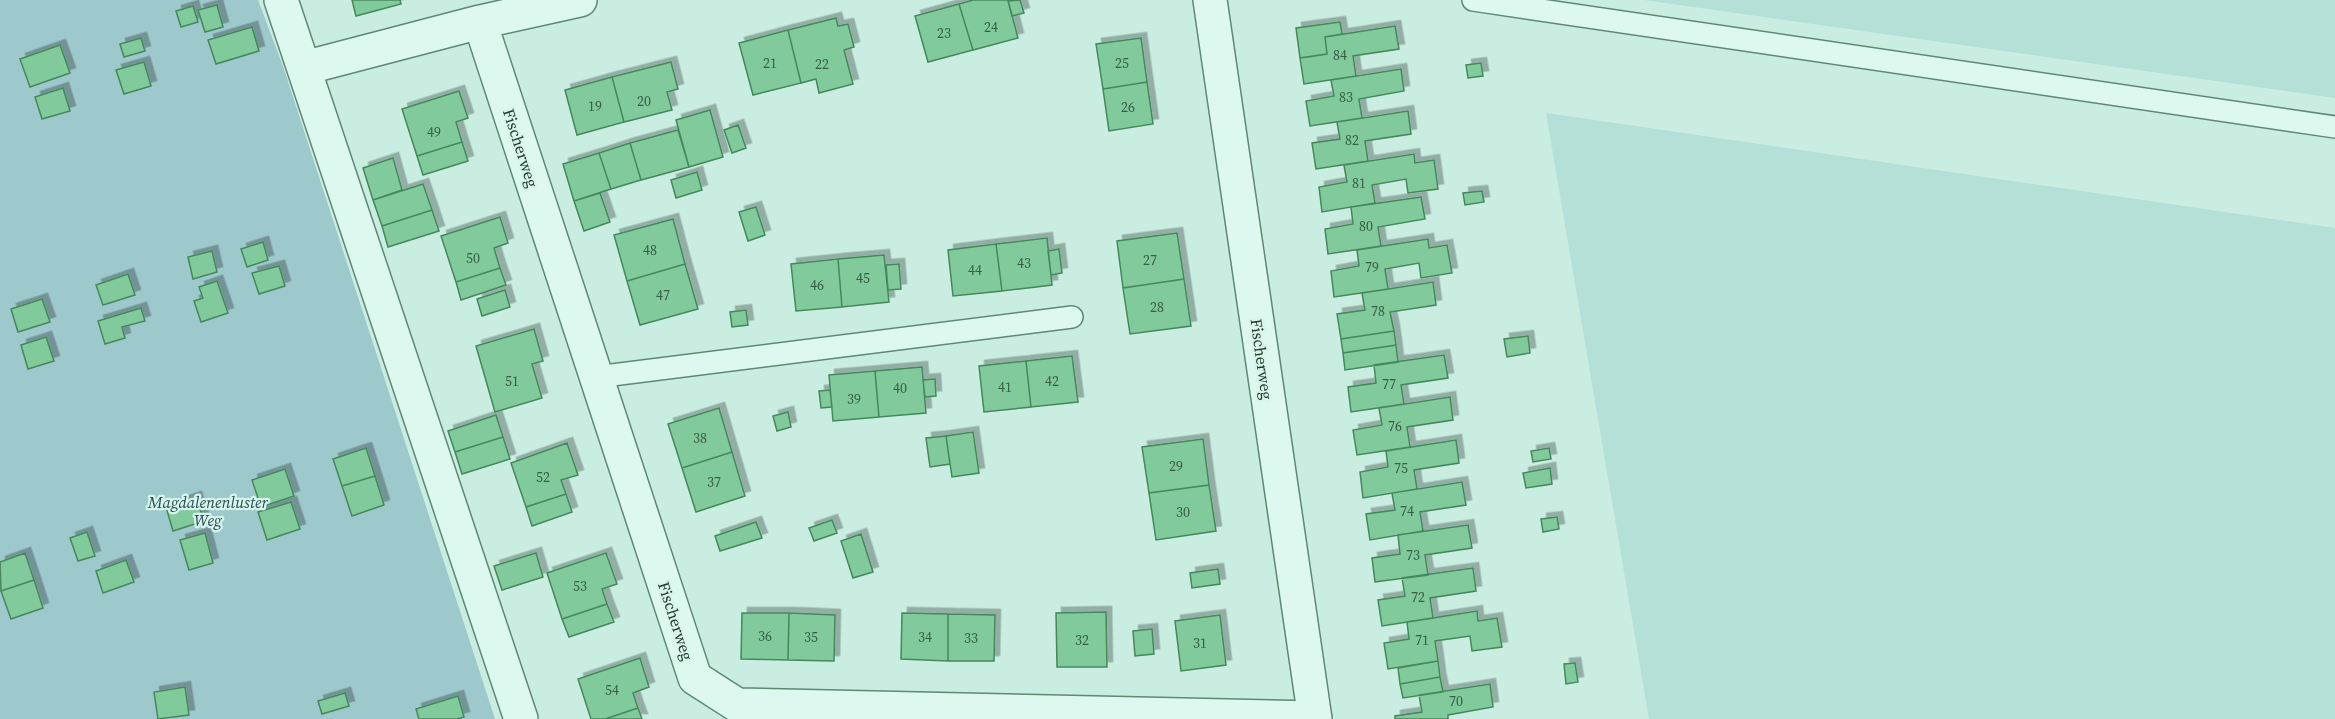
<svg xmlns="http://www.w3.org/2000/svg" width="2335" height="719" viewBox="0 0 2335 719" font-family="'Source Serif 4',serif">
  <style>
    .farmland { fill: #b4e0d7 }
    .green { fill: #9dc8cc }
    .building { fill: #80ca9c; stroke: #45885c; stroke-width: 1.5; filter: url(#shadow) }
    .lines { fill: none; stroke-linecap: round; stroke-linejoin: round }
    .lane-casing { stroke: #5e8973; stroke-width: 24 }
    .street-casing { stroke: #5e8973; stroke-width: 36 }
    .lane { stroke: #dcf8ef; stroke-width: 21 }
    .street { stroke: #dcf8ef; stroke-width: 33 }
    .labels { text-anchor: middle; stroke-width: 4.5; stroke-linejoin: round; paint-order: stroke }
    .number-label { font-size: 14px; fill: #395e48 }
    .street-label { font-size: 16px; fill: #213a2c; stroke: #d8f5eb }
    .park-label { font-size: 16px; font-style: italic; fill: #284d56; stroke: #d8f5eb }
  </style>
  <defs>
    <filter id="shadow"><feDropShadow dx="5.5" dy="-5.5" stdDeviation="0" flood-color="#0004"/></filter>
  </defs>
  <rect width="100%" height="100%" fill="#c9ede1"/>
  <path class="farmland" d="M1644,0H2335V98Z
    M1546,113L2335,228V719H1649Z"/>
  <path class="green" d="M0,0H258L283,66L495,719H0Z"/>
  <path class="building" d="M352,0H400L401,4L356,16Z
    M973,0H1008L1018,38L973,50L959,4Z
    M1020,0L1024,13L1012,16L1008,1Z
    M959,4L973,50L928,62L915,16Z
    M217,5L223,27L205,32L198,10Z
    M193,6L198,22L181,27L176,11Z
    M836,18L838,26L848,24L854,47L844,50L853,84L819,93L816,79L801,83L788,30Z
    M1340,22L1342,34L1325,37L1327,54L1300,58L1296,28Z
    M1395,26L1399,49L1353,56L1356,76L1304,84L1300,58L1327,54L1325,37Z
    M252,27L259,51L216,64L208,40Z
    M788,30L801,83L753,95L739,43Z
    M141,38L145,51L124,57L120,44Z
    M1141,38L1147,82L1103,89L1096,44Z
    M60,45L70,73L30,87L20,59Z
    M144,62L151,86L124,94L116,70Z
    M671,62L678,89L667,92L672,110L624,122L612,77Z
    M1481,63L1483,76L1468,78L1466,65Z
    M1401,69L1404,91L1359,99L1362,118L1310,126L1306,101L1334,96L1331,80Z
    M612,77L624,122L577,135L565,90Z
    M1147,82L1153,124L1109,131L1103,89Z
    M63,88L70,111L42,119L35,97Z
    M459,91L468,118L456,122L462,142L417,156L402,109Z
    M710,110L723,157L689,167L676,120Z
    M1408,111L1411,134L1365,141L1368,161L1316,169L1312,143L1340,139L1337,122Z
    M738,125L746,148L732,153L724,130Z
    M678,130L689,167L641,180L630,143Z
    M462,142L468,161L423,175L417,156Z
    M630,143L641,180L611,189L599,153Z
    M599,153L611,189L574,201L563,164Z
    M1414,154L1415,163L1434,160L1438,189L1408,193L1406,179L1372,185L1375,203L1322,212L1319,187L1347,182L1344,165Z
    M393,158L402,190L373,200L363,168Z
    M697,172L702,190L676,198L671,180Z
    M423,184L432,210L382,226L373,200Z
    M1482,191L1484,202L1465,205L1463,193Z
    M600,193L610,222L584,231L574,201Z
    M1421,197L1425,219L1378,227L1381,246L1328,254L1325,229L1353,224L1351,207Z
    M756,207L765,235L748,241L739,212Z
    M432,210L439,231L388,247L382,226Z
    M500,217L508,243L494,248L500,268L456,282L441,236Z
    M673,219L685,264L627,281L614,235Z
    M1177,233L1184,279L1123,288L1117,241Z
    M1047,238L1052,285L1002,291L996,244Z
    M1428,239L1429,248L1447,245L1452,273L1421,278L1419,263L1385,269L1388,289L1334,297L1331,271L1359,266L1357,250Z
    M263,242L268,260L247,267L241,249Z
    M996,244L1002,291L953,296L948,250Z
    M1059,249L1062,273L1051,275L1048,251Z
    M212,251L217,272L193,279L188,257Z
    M884,255L889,302L842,307L838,259Z
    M838,259L842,307L796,311L791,264Z
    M685,264L698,309L640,325L627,281Z
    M899,264L901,289L888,290L886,265Z
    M279,266L285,286L259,294L252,273Z
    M500,268L506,285L461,300L456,282Z
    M128,274L135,295L103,305L96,285Z
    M1184,279L1191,326L1130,334L1123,288Z
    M217,281L228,313L201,322L194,301L203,298L199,287Z
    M1433,282L1436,305L1390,312L1394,331L1341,339L1337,314L1365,310L1362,293Z
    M505,290L510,307L482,316L477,299Z
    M42,299L50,322L18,332L11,309Z
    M141,308L145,321L122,327L125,338L105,344L98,321Z
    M746,310L748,325L732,327L730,312Z
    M534,329L543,361L532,364L542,398L495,412L476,346Z
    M1394,331L1396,345L1343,353L1341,339Z
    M1528,336L1530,353L1507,357L1504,339Z
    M46,337L54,361L28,369L21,345Z
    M1396,345L1398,362L1345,370L1343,353Z
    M1444,355L1448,378L1401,385L1404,404L1351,412L1348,387L1376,383L1374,365Z
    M1072,356L1078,402L1031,407L1026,361Z
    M1026,361L1031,407L984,412L979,366Z
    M922,367L926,413L879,417L875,371Z
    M875,371L879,417L833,421L829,375Z
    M935,379L936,396L925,397L923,380Z
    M830,390L832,407L821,408L819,391Z
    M1450,397L1453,420L1407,427L1410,447L1357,455L1353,430L1382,425L1379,408Z
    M719,408L732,452L682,468L668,424Z
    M788,412L791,427L777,431L773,416Z
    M496,415L503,437L455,452L448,431Z
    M973,432L979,473L952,477L946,436Z
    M946,436L950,464L930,467L926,438Z
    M503,437L510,459L462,474L455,452Z
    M1203,439L1209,485L1149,493L1142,447Z
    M1456,440L1459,463L1414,470L1417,489L1363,498L1360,472L1388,467L1386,451Z
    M567,443L578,475L561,480L566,494L526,507L511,463Z
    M366,448L375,476L342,486L333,459Z
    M1549,448L1551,459L1533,462L1531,451Z
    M732,452L745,496L696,512L682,468Z
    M1550,468L1552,484L1526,488L1523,473Z
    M285,469L294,496L261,507L252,480Z
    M375,476L384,505L352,516L342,486Z
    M1462,482L1466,505L1420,512L1423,531L1370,540L1366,514L1395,510L1392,493Z
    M1209,485L1216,531L1156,540L1149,493Z
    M566,494L572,512L532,526L526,507Z
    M196,497L204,521L173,531L166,507Z
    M291,502L300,529L267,540L258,512Z
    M1557,517L1559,529L1543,532L1541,519Z
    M832,520L837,533L814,541L809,528Z
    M756,522L762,538L720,551L715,536Z
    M1468,525L1472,548L1425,555L1428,575L1375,582L1372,558L1400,554L1398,535Z
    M87,532L95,556L78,561L70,538Z
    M205,533L213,563L189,570L180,540Z
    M861,534L873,572L853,578L841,541Z
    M25,553L34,580L1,591L0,562Z
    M536,553L543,577L502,590L494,566Z
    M606,553L617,584L602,589L607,604L562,619L547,573Z
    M126,560L134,582L103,593L96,571Z
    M1473,568L1476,591L1430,598L1433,618L1382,626L1378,600L1405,596L1402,578Z
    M1218,569L1220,584L1192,588L1190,573Z
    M34,580L43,608L11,619L1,591Z
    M607,604L614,622L569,637L562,619Z
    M1477,611L1478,621L1497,618L1502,647L1472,651L1470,636L1435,641L1438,661L1388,669L1384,643L1409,639L1407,622Z
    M1106,612L1107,667H1057L1056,613Z
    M742,613H789L788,660L741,659Z
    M789,613L835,615L834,661L788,660Z
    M902,613L948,614V661L901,659Z
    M948,614L995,615L994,661H948Z
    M1220,615L1226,665L1181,671L1175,621Z
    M1152,629L1154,654L1135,656L1133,631Z
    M640,658L649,687L633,693L638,708L605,719H591L578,679Z
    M1438,661L1440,677L1400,684L1398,668Z
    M1575,663L1578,682L1566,684L1564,664Z
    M1440,677L1443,692L1403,698L1400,684Z
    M1490,684L1493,707L1448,715V719H1395V716L1422,712L1419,695Z
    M185,687L189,715L158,719L154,692Z
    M345,693L349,706L322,714L318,701Z
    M458,696L464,717L457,719H419L416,709Z
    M638,708L642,719H605Z"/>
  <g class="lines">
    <g class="lane-casing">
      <path id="lane" d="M1473,0L2335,127
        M596,377L1072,317"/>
    </g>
    <g class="street-casing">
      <path id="street" d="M281,0L521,719
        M580,0L480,22L695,678L737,705L1315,718
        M1210,0L1315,719
        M304,68L480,22"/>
    </g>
    <use href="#lane" class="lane"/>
    <use href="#street" class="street"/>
  </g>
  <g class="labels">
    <g class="number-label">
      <text x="991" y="32">24</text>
      <text x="944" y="38">23</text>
      <text x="1340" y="60">84</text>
      <text x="770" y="68">21</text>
      <text x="1122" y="68">25</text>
      <text x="822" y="69">22</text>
      <text x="1346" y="102">83</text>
      <text x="644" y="106">20</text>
      <text x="595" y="111">19</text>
      <text x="1128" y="112">26</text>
      <text x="434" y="137">49</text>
      <text x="1352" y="145">82</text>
      <text x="1359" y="188">81</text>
      <text x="1366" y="231">80</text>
      <text x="650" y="255">48</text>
      <text x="473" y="263">50</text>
      <text x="1150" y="265">27</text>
      <text x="1024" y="268">43</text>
      <text x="1372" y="272">79</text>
      <text x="975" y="275">44</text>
      <text x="863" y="283">45</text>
      <text x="817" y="290">46</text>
      <text x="663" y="300">47</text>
      <text x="1157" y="312">28</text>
      <text x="1378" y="316">78</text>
      <text x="512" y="386">51</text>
      <text x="1052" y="386">42</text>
      <text x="1389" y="389">77</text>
      <text x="1005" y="392">41</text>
      <text x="900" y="393">40</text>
      <text x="854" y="404">39</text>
      <text x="1395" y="431">76</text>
      <text x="700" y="443">38</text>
      <text x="1176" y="471">29</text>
      <text x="1401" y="473">75</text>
      <text x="543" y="482">52</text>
      <text x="714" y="487">37</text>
      <text x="1407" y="516">74</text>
      <text x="1183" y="517">30</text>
      <text x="1413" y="560">73</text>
      <text x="580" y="591">53</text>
      <text x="1418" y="602">72</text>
      <text x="765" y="641">36</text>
      <text x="811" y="642">35</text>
      <text x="925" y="642">34</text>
      <text x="971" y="643">33</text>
      <text x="1082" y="645">32</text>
      <text x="1422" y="645">71</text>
      <text x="1200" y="648">31</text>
      <text x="612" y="695">54</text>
      <text x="1456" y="706">70</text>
    </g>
    <g class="street-label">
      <text transform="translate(521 148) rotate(72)" y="6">Fischerweg</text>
      <text transform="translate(1262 359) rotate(82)" y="6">Fischerweg</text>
      <text transform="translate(676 621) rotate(72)" y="6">Fischerweg</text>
    </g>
    <g class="park-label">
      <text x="208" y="508">Magdalenenluster<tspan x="208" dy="18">Weg</tspan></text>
    </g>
  </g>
</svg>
